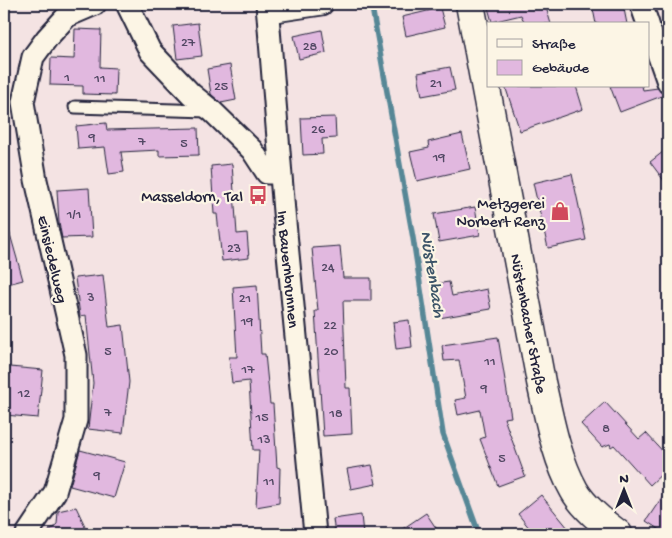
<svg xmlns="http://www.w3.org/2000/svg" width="672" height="538" viewBox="0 0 672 538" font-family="'Gochi Hand',sans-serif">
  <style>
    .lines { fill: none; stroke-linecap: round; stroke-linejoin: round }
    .stream { stroke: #568796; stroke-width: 5.5 }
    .building { fill: #e1b8df; stroke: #22223b }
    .lane-casing { stroke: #22223b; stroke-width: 15 }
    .street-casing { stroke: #22223b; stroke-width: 25 }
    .secondary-casing { stroke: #22223b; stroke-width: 31 }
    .lane { stroke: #fcf5e5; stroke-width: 11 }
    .street { stroke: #fcf5e5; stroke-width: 21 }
    .secondary { stroke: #fcf5e5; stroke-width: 28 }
    .labels { text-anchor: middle; stroke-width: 4.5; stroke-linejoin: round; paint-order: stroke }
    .number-label { font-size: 14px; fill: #524864 }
    .poi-label { font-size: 16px; fill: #22223b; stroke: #fcf5e5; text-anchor: end }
    .street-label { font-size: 16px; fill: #22223b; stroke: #fcf5e5 }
    .water-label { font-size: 18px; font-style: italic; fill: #3c5468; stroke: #fcf5e5 }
  </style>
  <rect width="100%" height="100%" fill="#f4e3e3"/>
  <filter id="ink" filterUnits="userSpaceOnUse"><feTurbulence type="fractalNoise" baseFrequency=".02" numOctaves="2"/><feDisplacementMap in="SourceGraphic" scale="10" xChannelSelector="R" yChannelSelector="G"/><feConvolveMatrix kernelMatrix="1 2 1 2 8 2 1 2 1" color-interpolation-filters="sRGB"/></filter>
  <g filter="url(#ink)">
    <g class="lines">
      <path class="stream" d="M373,13L413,238L443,434L479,534"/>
    </g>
    <path class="building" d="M487,4H545L551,24H525L521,15L492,22Z
      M592,4H623L627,24H596Z
      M440,8L445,27L406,36L402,17Z
      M198,23L202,56L177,59L173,26Z
      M75,29L101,30L100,67L116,68L115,95L83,94V86L50,85L51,58L74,59Z
      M322,30L326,53L299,59L294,36Z
      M230,65L236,100L221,103L211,94L207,69Z
      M450,67L455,90L422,96L418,73Z
      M505,86H576L583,109L520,131Z
      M610,86H642L643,90L658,88L660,92L667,94L620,112Z
      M335,117L336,138L322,139L323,154L303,155L301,118Z
      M106,123L107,130L198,128L199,155L159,156V150L121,152L124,172L109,174L105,147L78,149L76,126Z
      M462,134L470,169L417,181L410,152L429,148L428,142Z
      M668,148V186L650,162Z
      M232,164L237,234L247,233L249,258L222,261L217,214H214L211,166Z
      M572,174L586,240L548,248L533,183Z
      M89,188L92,237L62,238L59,223L57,190Z
      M475,207L480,235L439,242L434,214Z
      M8,227L23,280L4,285V228Z
      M340,246L343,278H371V301H343L346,388H350L352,434L323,436L315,311H318L312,248Z
      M103,275L109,327L123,325L129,382L123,433L88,429L93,383L86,315L80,316L75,278Z
      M449,282L452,296L487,289L491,309L439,318L435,284Z
      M257,285L261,354H265L270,404H273L277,467L280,468L279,503L256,507L259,450H253L249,381L232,383L229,357H237L233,287Z
      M409,320L412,347L396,349L393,322Z
      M498,337L511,417L504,418L525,476L498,486L480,439L485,437L480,410L458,415L455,400L466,398L459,360L444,361L442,345Z
      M10,367L43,370L38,418L5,415Z
      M605,402L639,439L646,433L668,457V468L650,485L614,445L611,447L610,444L602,447L581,424Z
      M80,450L125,462L114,498L70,486Z
      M372,465L376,484L351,489L347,469Z
      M668,488V534H666L646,521Z
      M541,495L573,534H534L518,514Z
      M76,507L85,526L82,534H46L57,524L58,511Z
      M426,513L440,534H395Z
      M361,515L363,534H335L333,519Z"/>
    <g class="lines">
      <g class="lane-casing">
        <path id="lane" d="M75,107L208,111"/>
      </g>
      <g class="street-casing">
        <g id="street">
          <path d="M127,4L150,51L191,94L212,111L252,150L267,173H280"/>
          <path id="s1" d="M267,4L284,212L315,534"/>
          <path d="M641,4L648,24"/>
          <path d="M268,12L322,4"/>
          <path d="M648,25L668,82"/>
          <path d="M27,534L55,492L76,420V355L36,180L23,102L33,57L47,38L67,16L95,4"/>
        </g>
      </g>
      <g class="secondary-casing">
        <g id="secondary">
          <path id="s2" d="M470,4L541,382C549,417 556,458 574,490C582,505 604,524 618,534"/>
        </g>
      </g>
      <use href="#lane" class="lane"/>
      <use href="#street" class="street"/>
      <use href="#secondary" class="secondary"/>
    </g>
  </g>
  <defs>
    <g id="bus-bare" transform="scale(1.5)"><path d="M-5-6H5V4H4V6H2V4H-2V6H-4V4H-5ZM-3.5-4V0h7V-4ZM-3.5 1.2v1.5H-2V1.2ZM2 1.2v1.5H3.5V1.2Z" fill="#d1495b" stroke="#fcf5e5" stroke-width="2.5" paint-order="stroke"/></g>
    <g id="shop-bare" transform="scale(1.5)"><path d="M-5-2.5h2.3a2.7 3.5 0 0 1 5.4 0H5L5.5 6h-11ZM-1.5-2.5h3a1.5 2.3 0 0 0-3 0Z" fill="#d1495b" stroke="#fcf5e5" stroke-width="2.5" paint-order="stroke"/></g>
  </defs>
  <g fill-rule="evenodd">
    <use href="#bus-bare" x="258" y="195"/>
    <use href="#shop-bare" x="560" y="211"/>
  </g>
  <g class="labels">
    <g class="number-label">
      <text x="188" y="46">27</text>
      <text x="310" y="50">28</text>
      <text x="67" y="81">1</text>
      <text x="100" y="82">11</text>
      <text x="436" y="87">21</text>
      <text x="221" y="90">25</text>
      <text x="318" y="133">26</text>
      <text x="92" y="141">9</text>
      <text x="142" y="145">7</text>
      <text x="184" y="147">5</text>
      <text x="439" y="161">19</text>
      <text x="74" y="218">1/1</text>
      <text x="234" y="252">23</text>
      <text x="328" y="271">24</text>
      <text x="91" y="301">3</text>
      <text x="245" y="302">21</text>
      <text x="247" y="325">19</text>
      <text x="330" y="329">22</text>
      <text x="108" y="355">5</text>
      <text x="331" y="355">20</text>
      <text x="490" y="365">11</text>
      <text x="248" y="373">17</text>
      <text x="484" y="392">9</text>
      <text x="24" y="397">12</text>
      <text x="108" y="416">7</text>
      <text x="336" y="417">18</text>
      <text x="262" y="421">15</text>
      <text x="606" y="432">8</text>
      <text x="264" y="443">13</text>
      <text x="502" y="462">5</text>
      <text x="97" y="479">9</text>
      <text x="269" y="485">11</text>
    </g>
    <g class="poi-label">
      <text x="243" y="201">Masseldorn, Tal</text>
      <text x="545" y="208">Metzgerei<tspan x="545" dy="18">Norbert Renz</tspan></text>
    </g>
    <g class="street-label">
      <text transform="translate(54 259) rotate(77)" y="6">Einsiedelweg</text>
      <text dy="6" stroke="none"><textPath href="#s1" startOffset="266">Im Bauernbrunnen</textPath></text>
      <text dy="6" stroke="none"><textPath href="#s2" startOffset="325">Nüstenbacher Straße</textPath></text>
    </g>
    <g class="water-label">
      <text transform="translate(434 274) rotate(81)" y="6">Nüstenbach</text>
    </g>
  </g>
  <rect width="672" height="538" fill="none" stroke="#fcf5e5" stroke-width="20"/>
  <rect x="10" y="10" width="652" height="518" fill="none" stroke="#22223b" stroke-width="2" filter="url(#ink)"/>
  <rect x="487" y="22" width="162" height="65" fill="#fcf5e5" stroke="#a5a1a1"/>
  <rect x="497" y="39" width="25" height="8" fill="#fcf5e5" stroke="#a5a1a1"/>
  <text x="532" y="48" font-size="15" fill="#22223b">Straße</text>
  <rect x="497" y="60" width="25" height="15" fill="#e1b8df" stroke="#a5a1a1"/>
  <text x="532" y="72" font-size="15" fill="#22223b">Gebäude</text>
  <g transform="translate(624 490)" stroke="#fcf5e5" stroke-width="4" paint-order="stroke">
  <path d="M0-4L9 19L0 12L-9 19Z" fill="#22223b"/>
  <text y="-8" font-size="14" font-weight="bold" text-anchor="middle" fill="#22223b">N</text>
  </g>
</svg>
